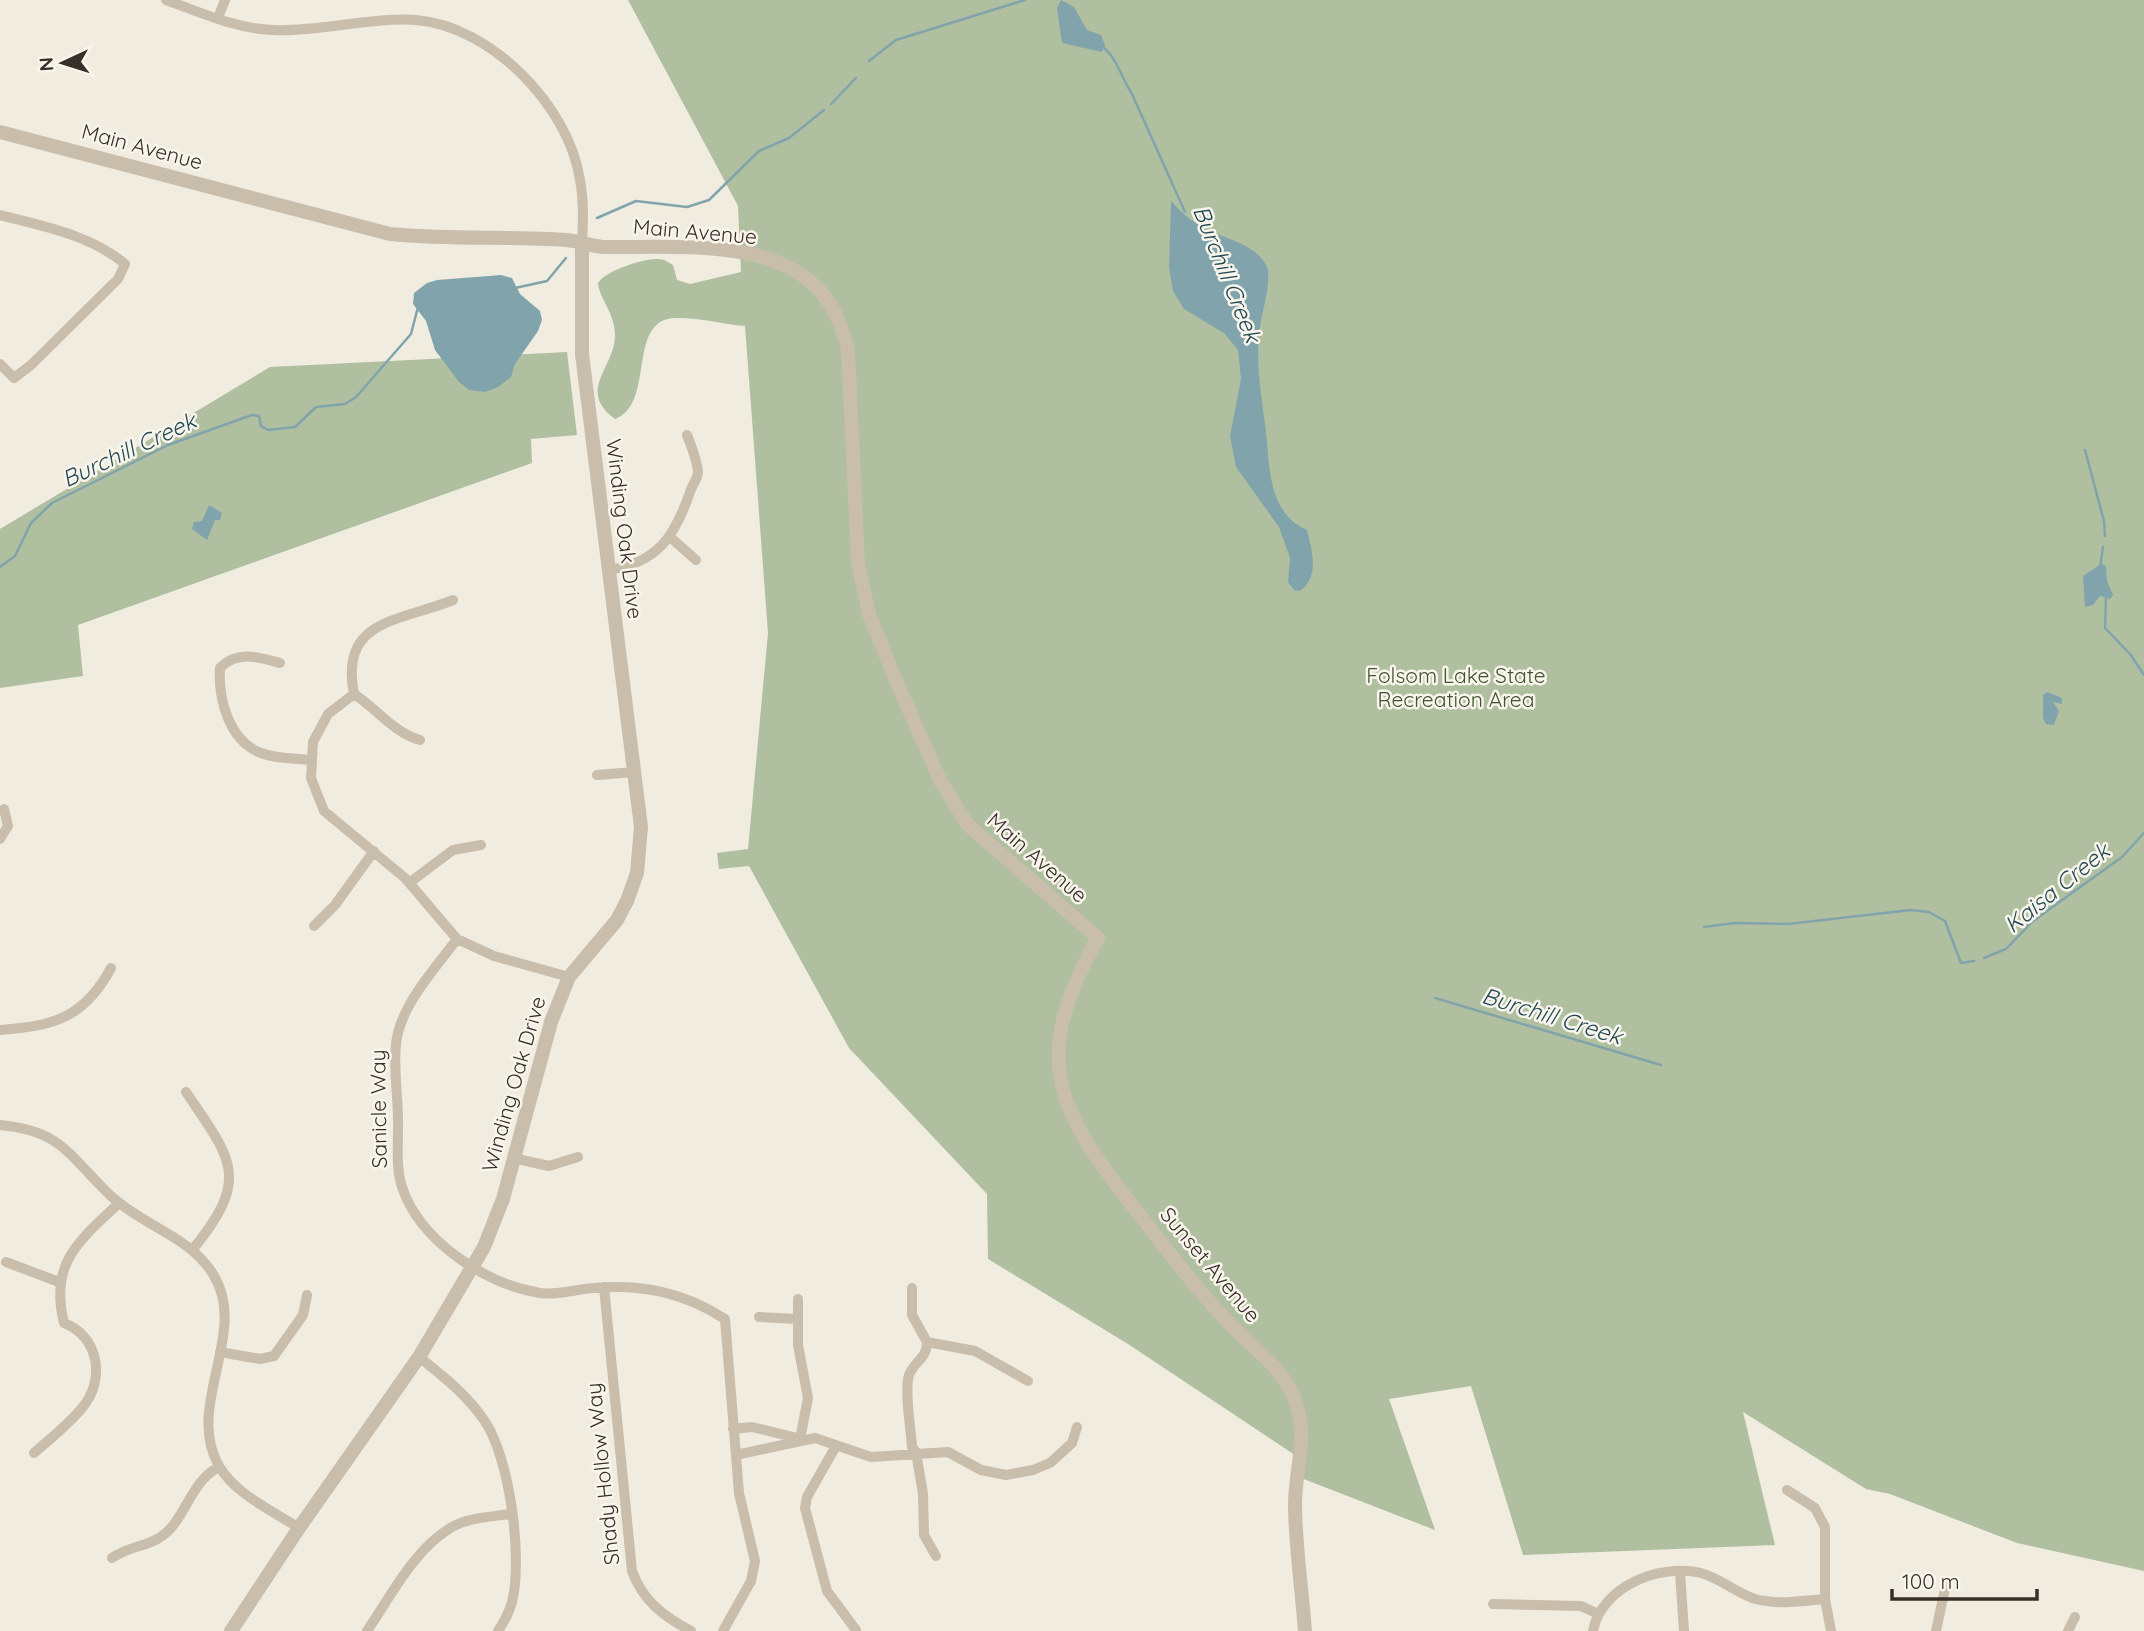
<svg xmlns="http://www.w3.org/2000/svg" width="2144" height="1631" viewBox="0 0 2144 1631" font-family="Quicksand,sans-serif">
  <style>
    .green { fill: #b0bfa0 }
    .water { fill: #81a4ac }
    .lines { fill: none; stroke-linecap: round; stroke-linejoin: round }
    .stream { stroke: #81a4ac; stroke-width: 2.5 }
    .minor { stroke: #c9bdac; stroke-width: 10 }
    .tertiary { stroke: #c9bdac; stroke-width: 14 }
    .labels { text-anchor: middle; stroke-width: 5; stroke-linejoin: round; paint-order: stroke }
    .street-label { font-size: 21px; fill: #37302a; stroke: #f9f5ec }
    .park-label { font-size: 21px; fill: #415430; stroke: #f9f5ec }
    .water-label { font-size: 23px; font-style: italic; fill: #234b56; stroke: #f9f5ec }
  </style>
  <rect width="100%" height="100%" fill="#f1ece0"/>
  <path class="green" d="M628,0H2144V1571L2017,1543L1890,1494L1866,1489L1743,1412L1775,1545L1523,1555L1471,1386L1389,1399L1435,1530L1301,1478V1459L1128,1344L988,1259L987,1194L849,1048L749,866L719,869L717,853L748,849L768,633L745,326C722,324 697,317 674,318C626,321 656,404 615,419C576,390 615,368 615,335C615,313 598,296 598,283C605,271 644,258 658,259C664,259 668,262 673,265L677,280L690,284L741,272L738,206Z
    M567,352L577,435L531,439L532,463L78,625L83,676L0,688V529L270,367Z"/>
  <path class="water" d="M1061,0L1074,7L1087,30L1101,35L1105,45L1102,52L1062,43L1057,8Z
    M1171,201C1178,208 1187,218 1196,223C1220,240 1258,241 1268,270C1270,292 1261,313 1259,334C1256,368 1262,399 1266,432C1270,468 1268,513 1307,530C1312,551 1320,576 1300,591L1294,590L1288,582L1290,558L1279,527L1236,467L1230,436L1241,379L1238,350L1224,333L1184,309L1173,291L1169,267Z
    M501,275L512,278L520,294L540,311L542,320L538,331L515,364L511,377L498,387L485,392L469,390L459,382L435,350L426,321L413,304L414,293L427,283L437,280Z
    M209,505L222,513L220,520H215L207,540L192,529L194,522L202,521Z
    M2101,564L2106,566L2107,581L2113,595L2110,599L2100,596L2093,605L2085,607L2083,576Z
    M2047,692L2062,698V704L2053,702L2059,711L2054,725L2046,724L2043,718V695Z"/>
  <g class="lines">
    <path class="stream" d="M1103,47C1117,58 1122,79 1132,94L1185,212
      M869,61L896,40L1025,0
      M831,104L856,78
      M597,218L636,201L687,207L709,200L759,151L789,138L824,110
      M515,288L547,281L566,258
      M2085,450L2104,521L2105,536
      M0,567L15,556L31,523L52,503L168,445L252,415L259,416L261,426L268,430L295,427L316,407L345,404L356,397L411,334L418,307
      M2100,568L2103,547
      M2106,598L2105,628L2130,654L2144,675
      M1704,927L1735,923L1788,924L1911,910L1929,912L1945,921L1961,963L1974,961
      M1984,958L2006,949L2033,921L2122,857L2144,833
      M1435,998L1661,1065"/>
    <path class="minor" d="M166,0C200,12 236,29 273,30C320,32 368,17 416,20C491,26 569,106 580,180C584,201 583,223 582,244
      M218,18L225,0
      M0,215C42,226 91,235 125,264L118,279L31,365L14,378L0,364
      M670,537L696,560
      M608,570C658,563 675,536 690,492C692,485 698,479 698,472C697,459 691,446 687,435
      M280,663C258,657 237,650 220,668C218,699 229,741 261,753C276,759 294,758 310,760
      M354,694L328,714L313,742L311,778L324,811L405,878L457,939L494,956L569,977
      M354,694C339,619 399,622 453,600
      M354,694C376,708 394,733 420,740
      M597,775L634,772
      M0,839L8,826L4,809
      M409,883L453,850L481,845
      M314,926L335,905L374,851
      M457,939C435,969 400,1005 396,1044C393,1071 399,1101 398,1129C398,1148 396,1168 402,1187C420,1241 485,1284 540,1293C557,1296 576,1289 593,1288C642,1284 683,1292 725,1319L739,1493L755,1561L751,1581L723,1631
      M0,1030C54,1026 84,1018 111,968
      M186,1092C232,1160 251,1178 193,1249
      M0,1125C64,1131 69,1157 112,1197C144,1226 189,1236 213,1274C250,1333 184,1405 219,1466C235,1494 273,1511 299,1528
      M513,1158L549,1166L578,1157
      M6,1262L59,1282
      M604,1287L632,1571C643,1601 663,1616 691,1631
      M912,1288V1315L927,1342
      M798,1299V1345L808,1398L800,1439
      M759,1317L798,1319
      M927,1342C927,1359 914,1361 909,1375C904,1390 911,1429 912,1447L916,1452L923,1494L924,1535L936,1556
      M927,1342L975,1351L1028,1381
      M220,1352L260,1359L274,1356L303,1315L307,1295
      M419,1357C443,1376 467,1395 484,1420C510,1457 523,1559 512,1602C509,1613 504,1622 498,1631
      M733,1429L752,1427L797,1438
      M836,1446L807,1497L805,1508L827,1591L856,1630
      M34,1453C50,1439 68,1425 82,1408C106,1380 99,1336 64,1323C49,1263 79,1241 119,1203
      M736,1455L815,1438L871,1457L948,1452L981,1470L1006,1475L1033,1470L1050,1463L1072,1443L1077,1427
      M1787,1490L1815,1508L1825,1527V1599L1831,1631
      M112,1558C129,1546 145,1547 159,1538C185,1523 189,1482 219,1467
      M1680,1572L1684,1631
      M1493,1604L1581,1606L1596,1613
      M367,1631C391,1596 414,1549 452,1527C469,1517 492,1517 510,1514
      M1593,1631C1601,1587 1659,1563 1701,1573C1720,1578 1736,1593 1755,1599C1778,1605 1802,1601 1825,1599
      M1936,1631L1946,1584
      M2068,1631L2075,1617"/>
    <path class="tertiary" d="M0,132L390,234C449,240 508,236 566,240C579,241 591,246 603,247C662,248 746,240 797,272C827,290 840,317 848,350L858,563L869,614L894,676L941,782L968,825L1098,938C1028,1062 1057,1110 1139,1214C1168,1251 1197,1290 1230,1324C1252,1347 1279,1365 1293,1395C1311,1438 1294,1467 1295,1509C1296,1550 1302,1591 1305,1631
      M231,1631L299,1528L419,1357L484,1247L503,1199L551,1022L569,977L617,920L627,901L637,873L641,827L582,354V244"/>
  </g>
  <g class="labels">
    <g class="street-label">
      <text transform="translate(142 147) rotate(15)" y="7">Main Avenue</text>
      <text transform="translate(695 232) rotate(5)" y="7">Main Avenue</text>
      <text transform="translate(624 529) rotate(83)" y="7">Winding Oak Drive</text>
      <text transform="translate(1037 858) rotate(41)" y="7">Main Avenue</text>
      <text transform="translate(514 1084) rotate(-74)" y="7">Winding Oak Drive</text>
      <text transform="translate(379 1109) rotate(-91)" y="7">Sanicle Way</text>
      <text transform="translate(1210 1265) rotate(50)" y="7">Sunset Avenue</text>
      <text transform="translate(603 1474) rotate(-96)" y="7">Shady Hollow Way</text>
    </g>
    <g class="park-label">
      <text x="1456" y="683">Folsom Lake State<tspan x="1456" dy="24">Recreation Area</tspan></text>
    </g>
    <g class="water-label">
      <text transform="translate(1227 274) rotate(68)" y="8">Burchill Creek</text>
      <text transform="translate(129 450) rotate(-25)" y="8">Burchill Creek</text>
      <text transform="translate(2057 888) rotate(-39)" y="8">Kaisa Creek</text>
      <text transform="translate(1552 1016) rotate(17)" y="8">Burchill Creek</text>
    </g>
  </g>
  <g transform="translate(63 63) rotate(266)" stroke="#f9f5ec" stroke-width="5" paint-order="stroke">
  <path d="M0-5L12 26L0 18L-12 26Z" fill="#37302a"/>
  <text y="-10" font-size="19" font-weight="bold" text-anchor="middle" fill="#37302a">N</text>
  </g>
  <path d="M1892 1589v10h145v-10" fill="none" stroke="#37302a" stroke-width="3.5"/>
  <text x="1902" y="1589" font-size="21" fill="#37302a" stroke="#f9f5ec" stroke-width="5" paint-order="stroke">100 m</text>
</svg>
